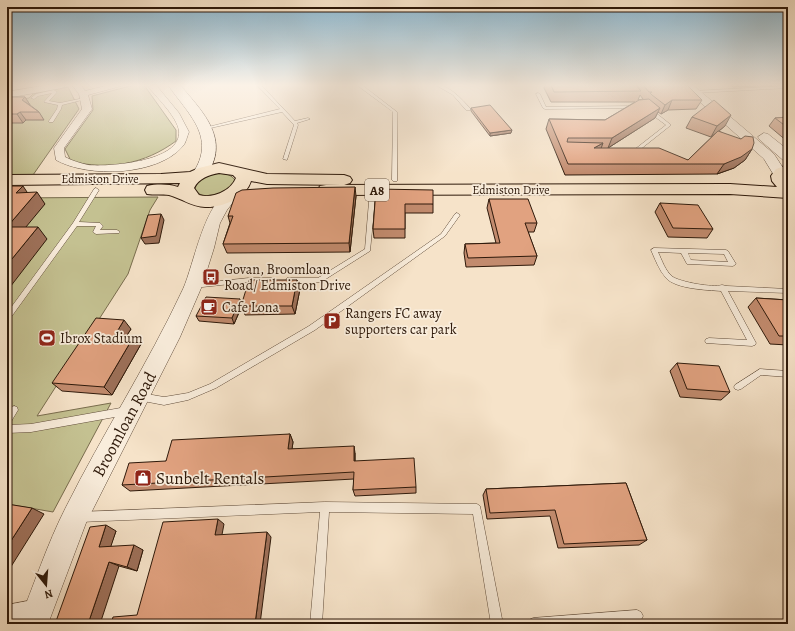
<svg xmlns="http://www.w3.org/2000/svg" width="795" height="631" viewBox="0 0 795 631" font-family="Alegreya,serif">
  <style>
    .green { fill: #c4c191; stroke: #796d4e }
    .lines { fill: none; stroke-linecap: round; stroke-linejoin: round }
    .service-casing { stroke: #604c3a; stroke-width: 1 }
    .minor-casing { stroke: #604c3a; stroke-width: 1 }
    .tertiary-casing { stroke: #604c3a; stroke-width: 1 }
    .secondary-casing { stroke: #2e190a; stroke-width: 1 }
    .primary-casing { stroke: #2e190a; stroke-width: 2 }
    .service { fill: #f9eddc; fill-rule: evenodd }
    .minor { fill: #f9eddc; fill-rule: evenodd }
    .tertiary { fill: #f9eddc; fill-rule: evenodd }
    .secondary { fill: #f9eddc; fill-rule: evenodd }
    .primary { fill: #f6e3c9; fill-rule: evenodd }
    .wall { fill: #c28b6e; stroke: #2e190a; fill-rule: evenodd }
    .shaded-wall { fill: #9e715a; stroke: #2e190a }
    .building { fill: #e1a280; stroke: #2e190a }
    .labels { text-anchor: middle; stroke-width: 3.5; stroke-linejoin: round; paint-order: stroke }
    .far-street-label { font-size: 12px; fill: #2e190a; stroke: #f9eddc }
    .shield { fill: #f9eddc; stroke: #6b5949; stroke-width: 1 }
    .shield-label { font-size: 13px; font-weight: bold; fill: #2e190a }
    .poi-label { font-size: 14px; fill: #2e190a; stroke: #f9eddc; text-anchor: start }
    .near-street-label { font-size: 17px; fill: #2e190a; stroke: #f9eddc }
    .near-poi-label { font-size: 17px; fill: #2e190a; stroke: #f9eddc; text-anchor: start }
  </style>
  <rect width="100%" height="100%" fill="#f6e3c9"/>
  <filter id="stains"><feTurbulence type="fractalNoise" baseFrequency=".005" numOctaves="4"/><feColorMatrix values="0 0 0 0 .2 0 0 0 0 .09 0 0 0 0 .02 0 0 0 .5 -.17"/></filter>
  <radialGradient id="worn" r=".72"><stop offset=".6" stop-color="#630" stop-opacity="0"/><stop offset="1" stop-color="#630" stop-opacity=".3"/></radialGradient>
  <path class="green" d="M134,85H144L176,130V141C145,164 108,171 71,161L65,149L93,110L92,96Z
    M68,87L79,109L33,175H7V101L29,98L33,94Z
    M214,174C222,173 230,173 235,180V186C224,192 204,204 195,189C196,180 206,176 214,174Z
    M158,197L150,210L128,274L37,416L111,403L53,512L7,504V198Z"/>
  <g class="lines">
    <g class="service-casing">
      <path id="service" d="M257,85H261L295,121L308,118L310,119L297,123L298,125L287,160L283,159L294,125L282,112L206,129L204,128L280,109Z
        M357,85H362L397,112V181H393L392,180L393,112Z
        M436,85C450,85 461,99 470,108V110H466L453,95Z
        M788,86V88L695,93L693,92L695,91Z
        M54,90L57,92L49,101L60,103L84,98L86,99L62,105L61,109L53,122H49V121L57,109L58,105L44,102L52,93L38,96L34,99L31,98L36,94Z
        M538,93L540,94L546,107L634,106L636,107L634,108L545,109L543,108L536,94Z
        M647,109H651L671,125L637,152H627V150H634L666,125L647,111Z
        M96,188L99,190L79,222L100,223L103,226L100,230H117L120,232L119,233L96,234L93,232L96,226H77L9,320L7,321V313L73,223L94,189Z
        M373,188L376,190L370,251L321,282H287L286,280L287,278H318L365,249L370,190Z
        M457,213L460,215L445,236L315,330L216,388L188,400L164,405L138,400L137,397L138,394L141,393L164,397L188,393L210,384L309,326L441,234L455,214Z
        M654,248L726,250L728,251L736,264L733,266L689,264H687L681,253L658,252C662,260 665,271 673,277C681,282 713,288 722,285L727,286L788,289V293L728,291L756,343L755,345L752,346L706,343L705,341L706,339L709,338L747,340L721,291C707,290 676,289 666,278C659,270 655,259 651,250ZM688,253L724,254L728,262L691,260Z
        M249,278H272L275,280L272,282H249L193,288L190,286L193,284Z
        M760,369L788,371V377L761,375L741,389L738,390L735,389L734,387L735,385Z
        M14,406L17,407L18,410L9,425L31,424L126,407L129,408L130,411L129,414L126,415L31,432L7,433C7,424 4,411 14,406Z
        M325,502L477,504L480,506L503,624H491L473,514L329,512L322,624H310L320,512L80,522L77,520L75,517L77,514L80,512Z
        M637,610L641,612L643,616L641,620L637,622L605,624H527L529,620L533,618Z"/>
    </g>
    <g class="minor-casing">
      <path id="minor" d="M47,85H66L62,88L7,98V92Z
        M72,85H81L85,91L109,85H125L88,95L92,109L64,148L65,157C73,161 80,163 88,165C108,167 182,162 179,131C177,116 155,96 147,85H156L179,113L189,132C187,136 186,143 183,146C158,176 88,178 56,160L54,148L82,109L79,94Z
        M38,599L46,603L50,611L46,619L31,624H7V605Z"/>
    </g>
    <g class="tertiary-casing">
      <path id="tertiary" d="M681,85H693L774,154L787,174L785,177H775L764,159Z
        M764,133L768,134L788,150V161L783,160L760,140L758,137Z
        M231,192L236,193L238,196L227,210L220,223L214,248L202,286L180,337L86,523L48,624H18C34,585 47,544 66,507C103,433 148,364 183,289C194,265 205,198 231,192Z"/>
    </g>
    <g class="secondary-casing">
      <path id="secondary" d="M168,85H180C204,113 231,140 206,176H196L193,173C217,137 188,114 168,85Z"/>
    </g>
    <g class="primary-casing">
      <path id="primary" d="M219,163L267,174L344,175L350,177L352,180L350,183L344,185L267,184L251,181C246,198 222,208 205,207C192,207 181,198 169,195C162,194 154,195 147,194L145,190L147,186C157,184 168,184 178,187L180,183L7,185V175L161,174L190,172L199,168ZM219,173L233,175L236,178C231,191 212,199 199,195L194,188C199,178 209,175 219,173Z
        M788,165V198L730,194L326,195L320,194L318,190L320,186L326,185L730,184L777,187L772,181L771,176L776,169Z"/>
    </g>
    <use href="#service" class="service"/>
    <use href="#minor" class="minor"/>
    <use href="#tertiary" class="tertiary"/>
    <use href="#secondary" class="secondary"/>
    <use href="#primary" class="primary"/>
  </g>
  <path class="wall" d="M545,85H687L702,100L696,109L668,110L661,114L658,112L655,118L608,148L688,160L716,133L711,137L686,128L692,117L725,126L719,131L752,149L745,160L734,168L717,174L565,175L546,129L549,119L605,120L635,102H551L544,88ZM640,95L643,99L638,100Z
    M730,85H783L733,87Z
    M7,97H25L30,105L39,112L44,120H26L23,123H7Z
    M471,108L511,133L490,136L471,111Z
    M788,117V142L769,126L775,118Z
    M376,189L433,204V213H405V238H374L373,229Z
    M356,196L350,252L227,253L223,244L230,223L228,216Z
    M489,199L537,223L534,232H528L537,256L534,265L466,267L464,253L465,244L496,243L487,208Z
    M660,203L713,229L707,238L668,237L655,212Z
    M297,280L300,289L295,314L245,315L242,306L234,324L199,321L196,316L240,299L242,304Z
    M756,298L788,300V345L770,344L748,307Z
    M131,329L127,335L141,344L112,395L62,391L52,383Z
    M677,363L730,392L721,400L680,397L670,371Z
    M290,434L293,442L292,449L355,453V461L416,487V493L355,496L353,490L354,479L130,491L122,485L166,461Z
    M626,483L647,540L639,545L558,548L550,516L487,519L483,495L486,489Z
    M116,531L110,547L143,550L137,571L119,566L55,624Z"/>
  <path class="shaded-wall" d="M25,97L30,105L22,100Z
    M672,100L668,110L661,114L665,105Z
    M660,108L655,118L608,148L612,138Z
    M20,112L26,120L23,123L17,114Z
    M731,115L725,126L711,137L717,126Z
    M512,130L511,133L490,136V133Z
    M603,143L599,154L594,148Z
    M752,149L745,160L734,168L717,174L724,164Z
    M23,186L31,198L16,193Z
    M355,187L356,196L350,252L349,243Z
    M37,192L45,204L16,239L7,228V227Z
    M161,214L164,220L159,243L145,244L141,238Z
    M38,227L47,239L7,291V265Z
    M297,280L300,289L295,314L292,306Z
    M240,299L242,305L234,324L232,318Z
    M124,320L131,329L122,343L115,335Z
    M134,336L141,344L112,395L104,387Z
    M290,434L293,442L291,456L288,449Z
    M354,446L355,453V468L354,461Z
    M32,508L44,514L7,573V547Z
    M218,519L224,524L221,540L215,535Z
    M106,525L116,531L109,552L99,547Z
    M267,532L271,537L260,624H255Z
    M134,545L143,550L137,571L127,567Z
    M109,562L119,566L100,624H88Z"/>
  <path class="building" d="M551,85H636L641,91L554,92Z
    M643,85H687L702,100H672L665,105L652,95L650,93L652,92H649Z
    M7,97H25L22,100L39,112H20L17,114H7Z
    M649,99L660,108L612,138H568L567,142L603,143L594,148H659L688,160L718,131L741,139L745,136L753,137L754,143L752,149L741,157L724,164H568L549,119L605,120L639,100Z
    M714,100L731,115L717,126L692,117Z
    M490,105L512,130L490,133L471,108Z
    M788,117V128L775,118Z
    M7,186H23L16,193L37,192L7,227Z
    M355,187L349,243L223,244L233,216H228L236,193L242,190L273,188Z
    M376,189L433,190V204H405V229H373Z
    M489,199H528L537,223H525L537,256L468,258L465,244L500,243Z
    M660,203L698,205L713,229L673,228Z
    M161,214L156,236L141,238L148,215Z
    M7,227H38L7,265Z
    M249,280H297L292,306H241Z
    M206,297L240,299L232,318L196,316Z
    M756,298L788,300V336H779Z
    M96,318L124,320L115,335L134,336L104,387L52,383Z
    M677,363L719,366L730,392L687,389Z
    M290,434L288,449L354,446V461L414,458L416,487L353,490L354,472L122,485L129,463L166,461L172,440Z
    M626,483L647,540L564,544L555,510L490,513L486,489Z
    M7,504L32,508L7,547Z
    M218,519L215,535L267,532L255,624H111L113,617L137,615L163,522Z
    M106,525L99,547L134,545L127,567L109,562L88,624H55L90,527Z"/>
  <linearGradient id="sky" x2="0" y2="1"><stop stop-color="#8ab8d2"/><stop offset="0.49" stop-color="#fbf2e7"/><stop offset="1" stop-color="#fbf2e7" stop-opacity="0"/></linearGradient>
  <rect width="795" height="174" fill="url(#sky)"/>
  <defs>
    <g id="bus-square" transform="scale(0.9)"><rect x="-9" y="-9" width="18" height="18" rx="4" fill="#8f2418" stroke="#f9eddc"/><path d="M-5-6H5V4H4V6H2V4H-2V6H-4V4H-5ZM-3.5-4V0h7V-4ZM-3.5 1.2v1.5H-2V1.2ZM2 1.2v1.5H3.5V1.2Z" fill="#fff"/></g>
    <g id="cafe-square" transform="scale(0.9)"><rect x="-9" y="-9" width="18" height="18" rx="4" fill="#8f2418" stroke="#f9eddc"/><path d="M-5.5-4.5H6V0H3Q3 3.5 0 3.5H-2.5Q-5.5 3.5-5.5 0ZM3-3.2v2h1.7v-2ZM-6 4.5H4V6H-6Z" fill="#fff"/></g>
    <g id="parking-square" transform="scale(0.9)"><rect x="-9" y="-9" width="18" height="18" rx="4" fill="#8f2418" stroke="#f9eddc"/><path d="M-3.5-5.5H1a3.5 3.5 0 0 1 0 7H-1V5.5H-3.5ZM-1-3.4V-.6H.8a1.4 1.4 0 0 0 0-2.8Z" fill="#fff"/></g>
    <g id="stadium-square" transform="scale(0.9)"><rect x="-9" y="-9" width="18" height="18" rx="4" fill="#8f2418" stroke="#f9eddc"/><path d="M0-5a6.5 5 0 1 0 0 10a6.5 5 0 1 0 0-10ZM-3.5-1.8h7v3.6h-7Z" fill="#fff"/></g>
    <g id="shop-square" transform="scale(0.9)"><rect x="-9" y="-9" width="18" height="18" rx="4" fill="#8f2418" stroke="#f9eddc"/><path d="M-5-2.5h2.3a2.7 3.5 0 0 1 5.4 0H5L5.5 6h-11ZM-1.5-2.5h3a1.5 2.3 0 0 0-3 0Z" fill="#fff"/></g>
  </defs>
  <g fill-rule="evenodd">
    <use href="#bus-square" x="211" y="277"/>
    <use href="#cafe-square" x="209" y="307"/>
    <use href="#parking-square" x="332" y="321"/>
    <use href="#stadium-square" x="47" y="338"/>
    <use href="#shop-square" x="143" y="478"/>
  </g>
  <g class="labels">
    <g class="far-street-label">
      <text x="100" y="183">Edmiston Drive</text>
      <text x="511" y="194">Edmiston Drive</text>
    </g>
    <rect class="shield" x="365" y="179" width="24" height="22" rx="3"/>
    <g class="shield-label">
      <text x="377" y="195">A8</text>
    </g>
    <g class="poi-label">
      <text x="224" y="274">Govan, Broomloan<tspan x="224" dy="16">Road/ Edmiston Drive</tspan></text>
      <text x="222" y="312">Cafe Lona</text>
      <text x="345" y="318">Rangers FC away<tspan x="345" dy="16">supporters car park</tspan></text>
      <text x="60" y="343">Ibrox Stadium</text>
    </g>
    <g class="near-street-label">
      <text transform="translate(124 424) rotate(-62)" y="6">Broomloan Road</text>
    </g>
    <g class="near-poi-label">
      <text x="156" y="484">Sunbelt Rentals</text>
    </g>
  </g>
  <rect width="795" height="631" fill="none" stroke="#f6e3c9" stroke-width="24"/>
  <rect x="8" y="8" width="779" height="615" fill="none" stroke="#2e190a" stroke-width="2"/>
  <rect x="12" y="12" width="771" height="607" fill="none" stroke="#2e190a"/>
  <g transform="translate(46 585) rotate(163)" stroke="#f9eddc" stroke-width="3" paint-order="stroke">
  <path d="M0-3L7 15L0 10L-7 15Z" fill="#2e190a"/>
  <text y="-6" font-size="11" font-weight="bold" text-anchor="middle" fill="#2e190a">N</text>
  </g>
  <rect width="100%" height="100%" filter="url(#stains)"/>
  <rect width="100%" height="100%" fill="url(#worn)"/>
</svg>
